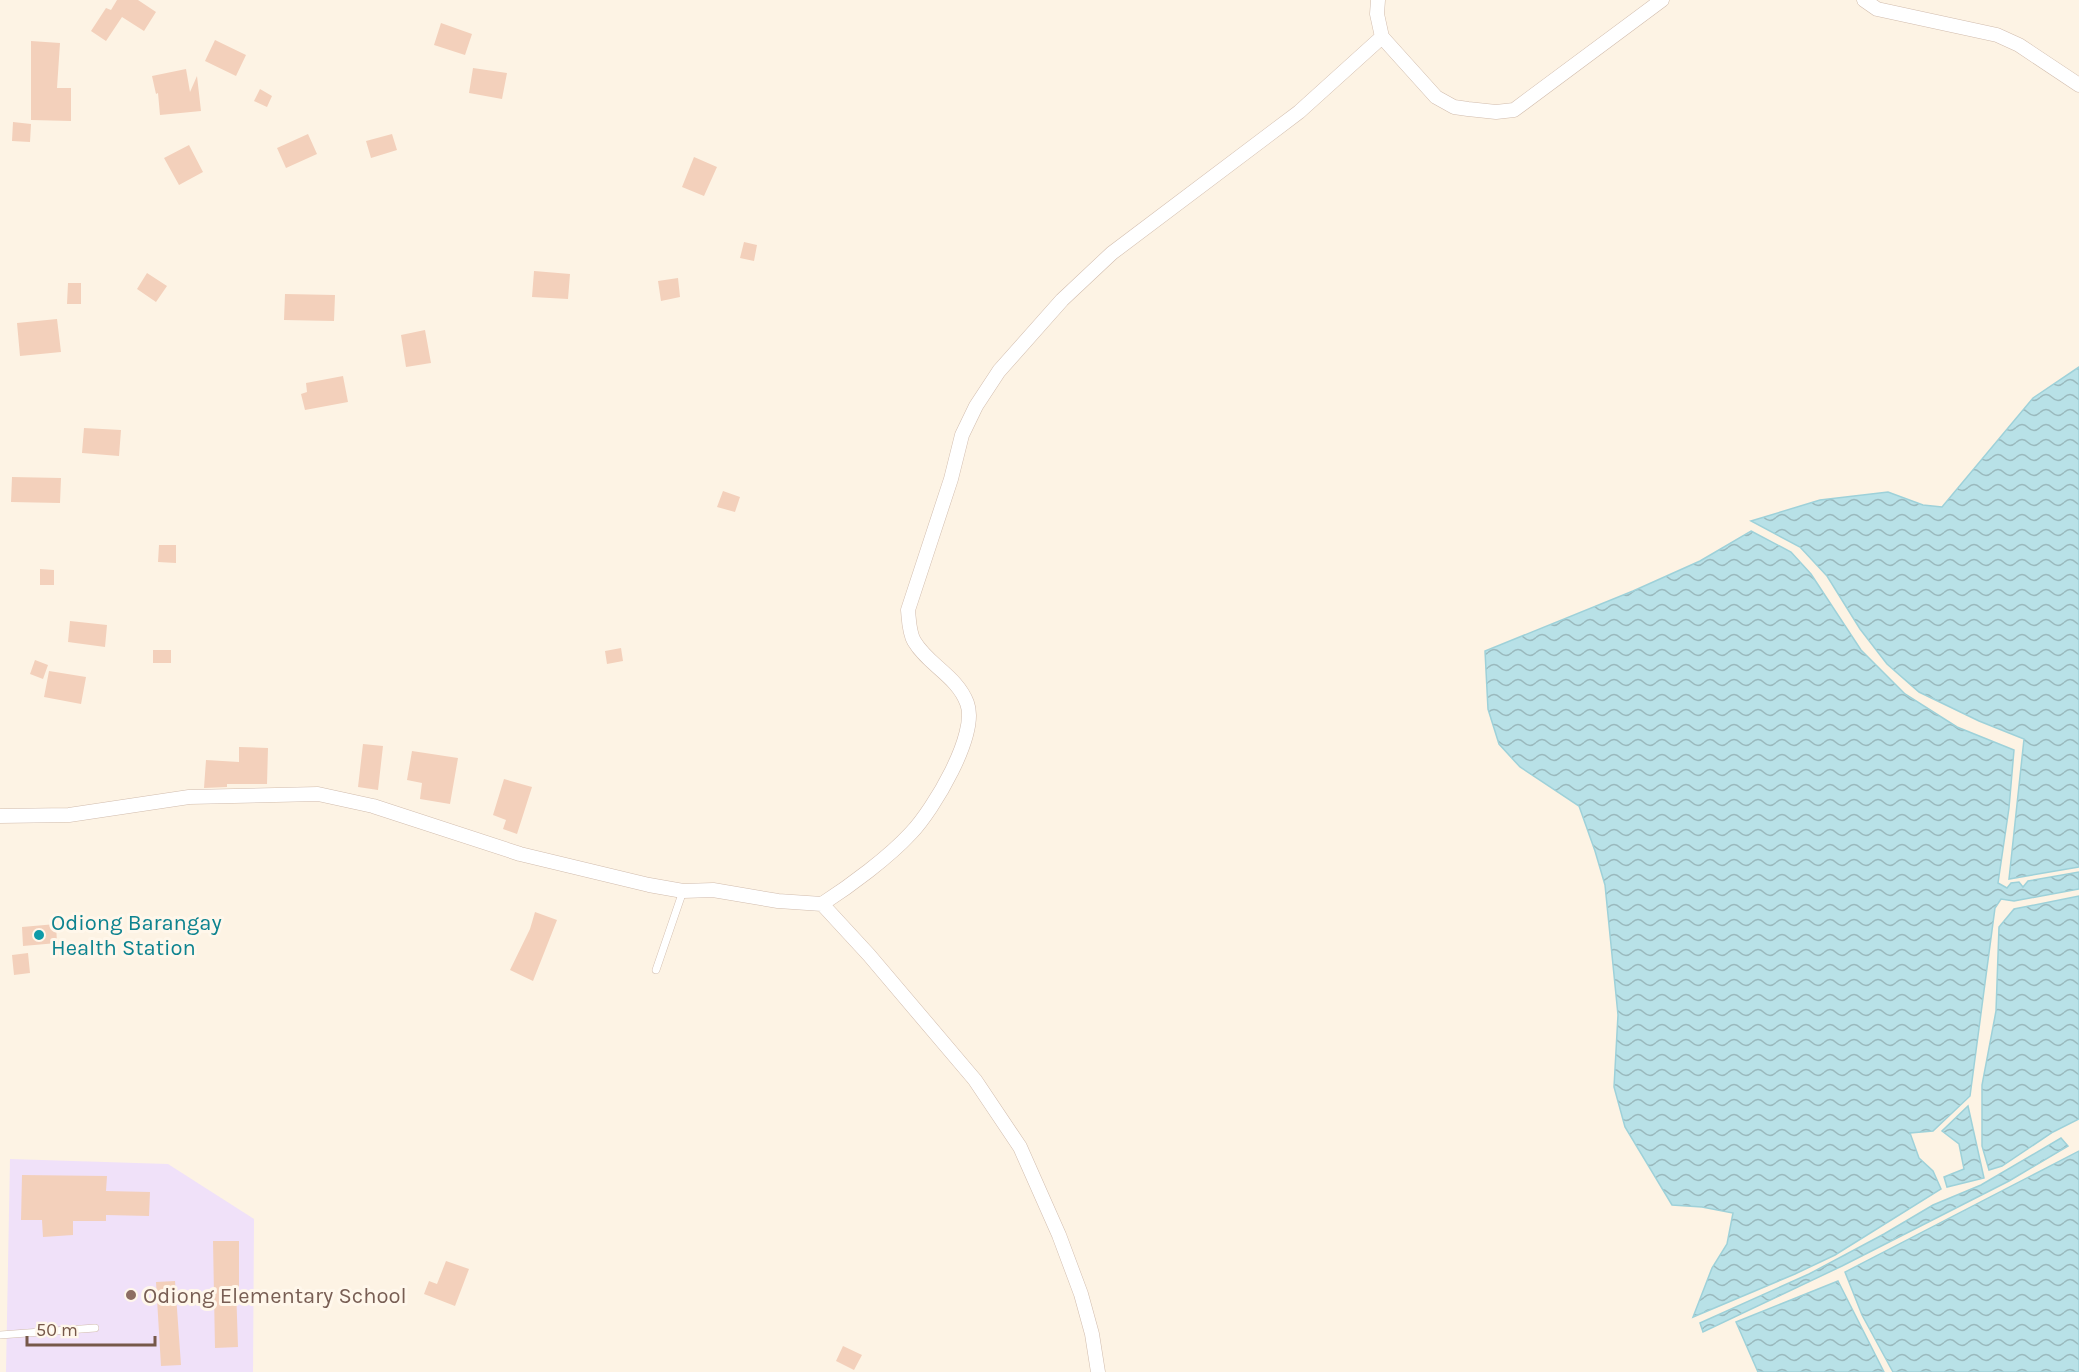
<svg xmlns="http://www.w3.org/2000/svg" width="2079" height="1372" viewBox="0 0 2079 1372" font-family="Karla,sans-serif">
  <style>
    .education { fill: #f0e1f9 }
    .water { fill: url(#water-waves); stroke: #9ed1d9; stroke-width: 1.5 }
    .building { fill: #f3d0bb }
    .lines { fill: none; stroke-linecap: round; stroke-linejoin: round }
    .service-casing { stroke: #d1bcad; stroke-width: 8 }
    .minor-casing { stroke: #d1bcad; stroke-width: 15 }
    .service { stroke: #fff; stroke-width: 7 }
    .minor { stroke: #fff; stroke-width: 14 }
    .culture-dot { fill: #0f9aa8; stroke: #fff7eb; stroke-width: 2 }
    .education-dot { fill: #8d6e63; stroke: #fff7eb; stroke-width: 2 }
    .labels { text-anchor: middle; stroke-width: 6; stroke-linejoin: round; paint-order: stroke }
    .culture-label { font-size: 22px; fill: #0d838f; stroke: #fff7eb; text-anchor: start }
    .education-label { font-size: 22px; fill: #785e54; stroke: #fff7eb; text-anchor: start }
  </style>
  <defs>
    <pattern id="water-waves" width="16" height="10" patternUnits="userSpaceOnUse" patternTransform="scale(1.5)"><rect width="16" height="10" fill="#b8e1e7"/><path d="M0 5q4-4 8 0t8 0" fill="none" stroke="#9ab9bd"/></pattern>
  </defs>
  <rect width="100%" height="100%" fill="#fdf3e4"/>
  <path class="education" d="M10,1159L168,1164L254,1219L253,1372H6Z"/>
  <path class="water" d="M2079,367V867L2009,879L2024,739L1979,721L1919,692L1887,664L1860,629L1827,576L1800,547L1751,521L1820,500L1888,492L1923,505L1942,507L2033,398Z
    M1751,531L1791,552L1811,574L1861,650L1905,694L1957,727L2014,750L2009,808L1998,883L2007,888L2011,883L2019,882L2023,887L2028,881L2079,872V889L2014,901L2001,899L1995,908L1970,1096L1933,1131L1910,1133L1919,1158L1933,1171L1941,1189L1835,1255L1795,1274L1693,1317L1712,1268L1727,1244L1733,1213L1702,1207L1672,1205L1625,1127L1614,1087L1618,1015L1605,885L1595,851L1579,806L1520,767L1499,744L1488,709L1485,651L1633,591L1700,561Z
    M2079,896V1119L2053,1132L2002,1166L1989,1170L1982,1146V1085L1996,1011L1999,927L2014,909Z
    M1968,1106L1984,1178L1947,1187L1944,1177L1964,1169L1959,1144L1942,1131Z
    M2061,1138L2068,1146L2009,1181L1842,1266L1703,1332L1700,1323L1809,1274L1884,1234L1933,1205L1981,1185Z
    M2079,1151V1372H1893L1862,1315L1845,1272Z
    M1838,1281L1884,1372H1758L1736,1322Z"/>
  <path class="building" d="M117,0H138L156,12L144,31L122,17L106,41L91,31L106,8L111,10Z
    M441,23L472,34L465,55L434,45Z
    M215,40L246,55L236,76L205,61Z
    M31,41L60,43L57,88H71V121L31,120Z
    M473,68L507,73L502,99L469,93Z
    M186,69L190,92L197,76L201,111L160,115L158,93L156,94L152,76Z
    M260,89L272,96L267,107L254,101Z
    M13,122L31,124L30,142L12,141Z
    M308,134L317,154L286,168L277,148Z
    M392,134L397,150L371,158L366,141Z
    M189,145L203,172L179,185L164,158Z
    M694,157L717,167L704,196L682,187Z
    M744,242L757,245L754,261L740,258Z
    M534,271L570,274L568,299L532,297Z
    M147,273L167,286L156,302L137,289Z
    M678,278L680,297L661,301L658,281Z
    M68,283H81V304H67Z
    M285,294L335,295L334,321L284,320Z
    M57,319L61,352L20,356L17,323Z
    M425,330L431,363L406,367L401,335Z
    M343,376L348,402L305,410L301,394L307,392L306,383Z
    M84,428L121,430L119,456L82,453Z
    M12,477L61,478L60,503L11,502Z
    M723,491L740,497L735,512L717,507Z
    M159,545H176V563L158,562Z
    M40,569L54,570V585H40Z
    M70,621L107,625L105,647L68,642Z
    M621,648L623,661L607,664L605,651Z
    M153,650H171V663H153Z
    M35,660L48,665L43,679L30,674Z
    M49,671L86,677L81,704L44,697Z
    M363,744L383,746L378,790L358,787Z
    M239,747L268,748L267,784H227V787L204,788L206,760L239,762Z
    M412,751L458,758L450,804L420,799L422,783L407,780Z
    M504,779L532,787L517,834L503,829L506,820L493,815Z
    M535,912L557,920L533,981L510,970L530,929Z
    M56,924L57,943L23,946L22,927Z
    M28,953L30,973L14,975L12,955Z
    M22,1175L107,1176L106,1191L150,1192L149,1216L106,1215V1221H73V1235L43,1237L42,1220H21Z
    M213,1241H239V1287H236L238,1347L215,1348Z
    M446,1261L469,1269L455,1306L424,1294L429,1281L437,1284Z
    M175,1281L181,1365L161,1366L156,1282Z
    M843,1346L862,1355L854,1370L836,1361Z"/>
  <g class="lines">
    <g class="service-casing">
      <path id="service" d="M656,970L683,891
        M0,1335L95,1328"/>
    </g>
    <g class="minor-casing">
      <path id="minor" d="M1378,0L1377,14L1382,37L1436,97L1454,107L1468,109L1496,112L1514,110L1662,0
        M1864,0L1877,9L1997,35L2019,45L2079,85
        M0,816L69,815L189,797L318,794L373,806L520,854L649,885L683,891L713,890L778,901L822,904C850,886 889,857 911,833C933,810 979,734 967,703C957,676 928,665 914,641C909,632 909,620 908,610L951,479L962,435L976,406L999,371L1062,300L1112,253L1299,112L1382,37
        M822,904L869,955L975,1080L1020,1147L1059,1235L1081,1294L1092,1334L1098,1372"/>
    </g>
    <use href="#service" class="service"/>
    <use href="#minor" class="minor"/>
  </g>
  <circle class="culture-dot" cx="39" cy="935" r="6"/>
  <circle class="education-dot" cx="131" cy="1295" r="6"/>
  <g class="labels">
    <g class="culture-label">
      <text x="51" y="930">Odiong Barangay<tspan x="51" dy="25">Health Station</tspan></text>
    </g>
    <g class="education-label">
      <text x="143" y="1303">Odiong Elementary School</text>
    </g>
  </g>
  <path d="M27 1336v9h128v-9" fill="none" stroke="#765849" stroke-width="3"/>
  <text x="36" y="1336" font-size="18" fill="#765849" stroke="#fff7eb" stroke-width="4.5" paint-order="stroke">50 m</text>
</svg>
